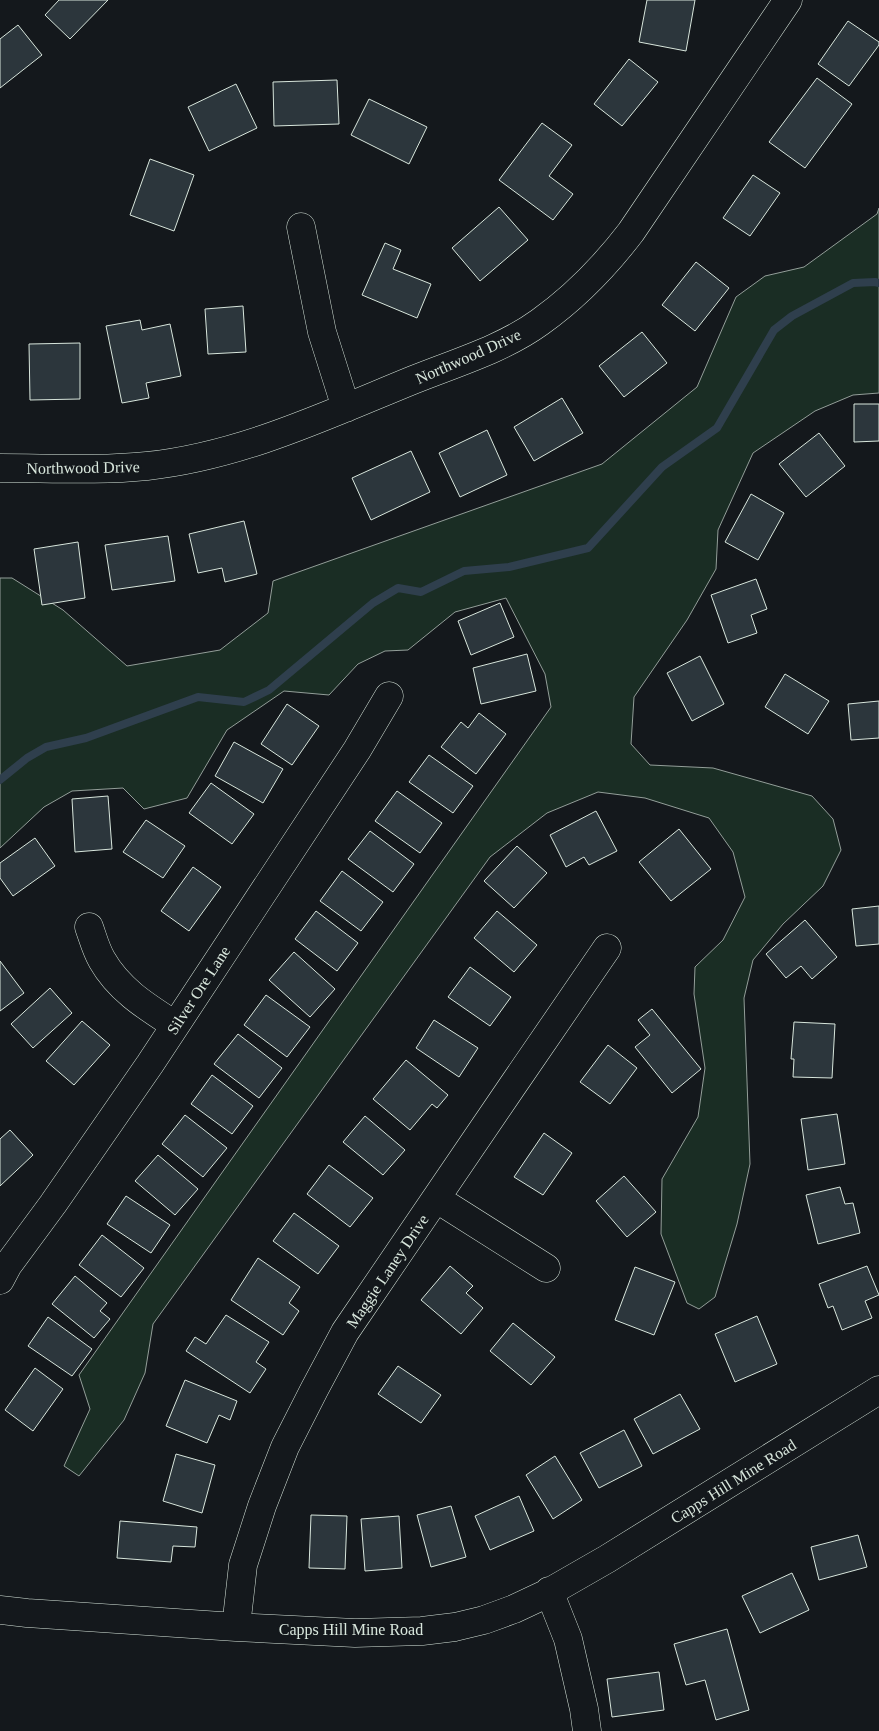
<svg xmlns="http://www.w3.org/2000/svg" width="879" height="1731" viewBox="0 0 879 1731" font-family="Georgia,serif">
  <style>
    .green { fill: #1a2d24; stroke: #939e99 }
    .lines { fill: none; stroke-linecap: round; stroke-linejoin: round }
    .stream { stroke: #2f3f4d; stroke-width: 8 }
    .building { fill: #2c363c; stroke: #d8e6dc }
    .minor-casing { stroke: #d8e6dc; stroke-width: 29 }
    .minor { stroke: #14181c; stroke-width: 28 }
    .labels { text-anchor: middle; stroke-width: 4; stroke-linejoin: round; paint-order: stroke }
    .street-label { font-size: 16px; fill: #d8e6dc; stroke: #14181c }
  </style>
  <rect width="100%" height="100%" fill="#14181c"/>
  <path class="green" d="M879,208V393L853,395L815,411L753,453L718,530L716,569L687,620L634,697L631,744L650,765L713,768L812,796L833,819L841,850L823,886L783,924L753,960L744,998L750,1164L737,1224L715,1297L699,1309L687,1303L661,1234L662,1179L698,1117L705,1068L694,994L695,967L723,940L745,897L733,852L709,818L645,798L598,792L547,813L490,857L153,1324L145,1373L124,1420L79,1476L64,1466L90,1409L79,1375L551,707L545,674L506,598L455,612L408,650L385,651L358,664L329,695L284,691L227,730L187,798L144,809L123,788L72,791L44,807L0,848V578H12L63,610L127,666L220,650L268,613L273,581L602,464L697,387L736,297L765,276L804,267L877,214Z"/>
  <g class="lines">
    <path class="stream" d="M0,780L27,758L46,747L86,738L198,697L244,702L269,690L373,603L398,588L421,592L464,571L509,567L588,548L662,467L717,428L774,330L792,316L853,283L875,282L879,283"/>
  </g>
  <path class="building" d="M59,0H108L70,39L45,15Z
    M647,0H695L686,51L639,42Z
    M848,21L879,42V45L849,86L818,64Z
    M18,25L42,55L0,88V39Z
    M629,59L658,82L622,126L594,104Z
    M817,78L852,104L805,168L769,142Z
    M337,80L339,124L274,126L273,82Z
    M236,84L257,128L209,151L188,107Z
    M369,99L427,127L409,164L351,135Z
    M542,123L572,145L549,176L573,194L553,220L499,180Z
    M150,159L194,175L174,231L130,215Z
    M753,175L780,193L750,236L723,218Z
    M499,207L528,240L480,281L452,248Z
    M385,243L401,250L393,269L431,284L417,318L362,295Z
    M696,262L729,288L695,331L662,305Z
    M243,306L246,352L208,354L205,309Z
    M140,320L142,330L170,324L181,376L146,383L149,398L122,403L106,326Z
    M642,332L667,363L624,397L599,366Z
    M80,343V399L30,400L29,344Z
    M562,398L583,433L534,461L514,427Z
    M854,404H879V441L854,442Z
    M487,430L507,475L460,497L439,453Z
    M819,433L845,466L806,497L779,464Z
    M411,451L430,492L371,520L352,478Z
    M751,494L784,513L758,560L725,542Z
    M244,521L257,574L225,582L222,568L198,573L189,534Z
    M168,536L175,581L112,590L105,545Z
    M78,542L85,598L42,605L34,549Z
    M756,579L767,609L751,615L757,633L728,643L711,595Z
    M500,603L514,637L471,655L458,621Z
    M527,654L536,691L481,704L473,668Z
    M700,656L724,704L692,721L667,673Z
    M785,674L829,701L808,734L765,707Z
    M879,701V738L851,740L848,704Z
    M287,704L319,726L292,765L261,744Z
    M479,713L506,734L476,774L441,747L461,722L468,728Z
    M234,742L283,769L263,803L215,776Z
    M429,755L473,786L453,813L409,782Z
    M211,783L254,814L232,844L189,813Z
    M397,791L442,823L420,853L375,821Z
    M108,796L112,849L75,852L72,799Z
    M596,811L617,851L589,865L584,857L566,867L550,835Z
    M146,820L185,846L163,878L123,852Z
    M679,829L711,869L671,901L639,862Z
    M370,831L414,864L393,892L348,859Z
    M35,838L55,866L13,896L0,878V863Z
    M517,846L547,873L514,908L484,881Z
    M193,867L221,887L189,931L161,911Z
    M342,871L383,902L361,931L320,901Z
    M879,906V944L856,946L852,909Z
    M316,911L358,943L337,971L295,939Z
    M497,911L537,945L514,972L474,938Z
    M805,920L837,957L812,979L801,966L786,978L766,954Z
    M294,952L335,989L310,1017L269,980Z
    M0,961L24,993L0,1011Z
    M470,967L511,997L490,1026L448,997Z
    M50,988L72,1013L33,1048L11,1024Z
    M266,995L310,1027L287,1057L244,1025Z
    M652,1009L701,1069L672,1093L635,1047L650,1035L638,1020Z
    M434,1020L478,1048L459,1077L416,1048Z
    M82,1021L110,1045L74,1085L46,1061Z
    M794,1022L835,1024L832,1078L793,1077L794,1059H791Z
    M238,1034L282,1068L259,1098L214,1064Z
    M608,1045L637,1068L610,1104L580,1082Z
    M406,1060L448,1095L437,1108L432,1104L410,1130L373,1099Z
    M212,1075L253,1106L232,1134L191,1104Z
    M837,1114L845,1164L808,1170L801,1119Z
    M185,1115L227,1148L203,1177L162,1144Z
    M365,1116L405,1150L383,1175L343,1142Z
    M10,1130L33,1155L0,1186V1139Z
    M544,1133L572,1153L543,1195L514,1177Z
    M158,1155L198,1189L175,1215L135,1181Z
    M329,1165L373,1198L350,1227L307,1194Z
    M624,1176L656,1212L627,1237L596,1201Z
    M840,1187L845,1204L853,1203L860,1233L818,1244L806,1195Z
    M126,1196L170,1225L151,1253L107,1224Z
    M294,1213L339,1246L318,1274L273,1241Z
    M102,1235L144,1268L121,1297L79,1265Z
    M258,1258L300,1287L289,1303L299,1311L283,1335L231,1300Z
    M450,1266L473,1286L466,1293L483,1308L461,1334L421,1300Z
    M867,1266L879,1295L865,1301L872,1318L842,1330L833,1306L828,1308L819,1284Z
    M635,1267L675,1282L654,1335L615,1320Z
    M75,1276L107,1303L100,1311L110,1319L94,1338L52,1304Z
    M226,1315L269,1342L256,1362L266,1369L250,1393L186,1351L195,1337L206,1344Z
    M757,1316L777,1364L735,1382L715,1334Z
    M48,1317L92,1349L72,1376L28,1346Z
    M513,1323L555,1357L531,1385L490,1351Z
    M398,1366L441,1395L421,1423L378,1394Z
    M35,1368L63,1389L33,1431L5,1410Z
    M185,1380L237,1401L230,1420L219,1415L207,1443L166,1426Z
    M680,1394L700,1429L653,1454L634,1419Z
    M624,1430L642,1466L599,1488L580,1453Z
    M176,1454L215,1465L202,1513L163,1501Z
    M555,1456L582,1500L553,1519L526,1475Z
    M519,1496L534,1531L490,1550L475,1516Z
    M451,1506L466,1557L431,1567L417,1515Z
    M311,1515L347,1516L345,1569L309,1568Z
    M399,1516L402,1568L365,1571L361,1519Z
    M120,1521L197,1527L195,1547L173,1546L171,1562L117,1558Z
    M858,1535L867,1567L819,1580L811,1547Z
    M792,1573L809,1610L760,1633L742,1596Z
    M727,1629L749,1710L716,1720L705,1680L686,1685L674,1644Z
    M659,1672L664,1710L612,1717L607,1679Z"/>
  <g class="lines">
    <g class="minor-casing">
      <path id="minor" d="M301,227L322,332L346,408
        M0,468C49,468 99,471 147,466C241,456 327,415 413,380C455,363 503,349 540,322C575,297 605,266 631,232L788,0
        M89,927C93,938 96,950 102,960C119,990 147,1007 175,1025
        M437,1199L546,1268
        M0,1280L8,1265L53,1204L150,1064L357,750L389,696
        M549,1591L568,1639L584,1709L587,1731
        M0,1610L27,1613L236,1627L355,1633L422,1631L455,1627L484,1620L514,1609L546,1594L607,1559L879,1390
        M236,1627L243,1565L262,1506L285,1447L314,1390L345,1332L511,1088L607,948"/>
    </g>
    <use href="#minor" class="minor"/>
  </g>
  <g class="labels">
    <g class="street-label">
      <text transform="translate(468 356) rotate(-24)" y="6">Northwood Drive</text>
      <text transform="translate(83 467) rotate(-1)" y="6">Northwood Drive</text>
      <text transform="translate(198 990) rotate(-57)" y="6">Silver Ore Lane</text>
      <text transform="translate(387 1271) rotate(-56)" y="6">Maggie Laney Drive</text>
      <text transform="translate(733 1481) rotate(-32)" y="6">Capps Hill Mine Road</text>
      <text x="351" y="1635">Capps Hill Mine Road</text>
    </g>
  </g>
</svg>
